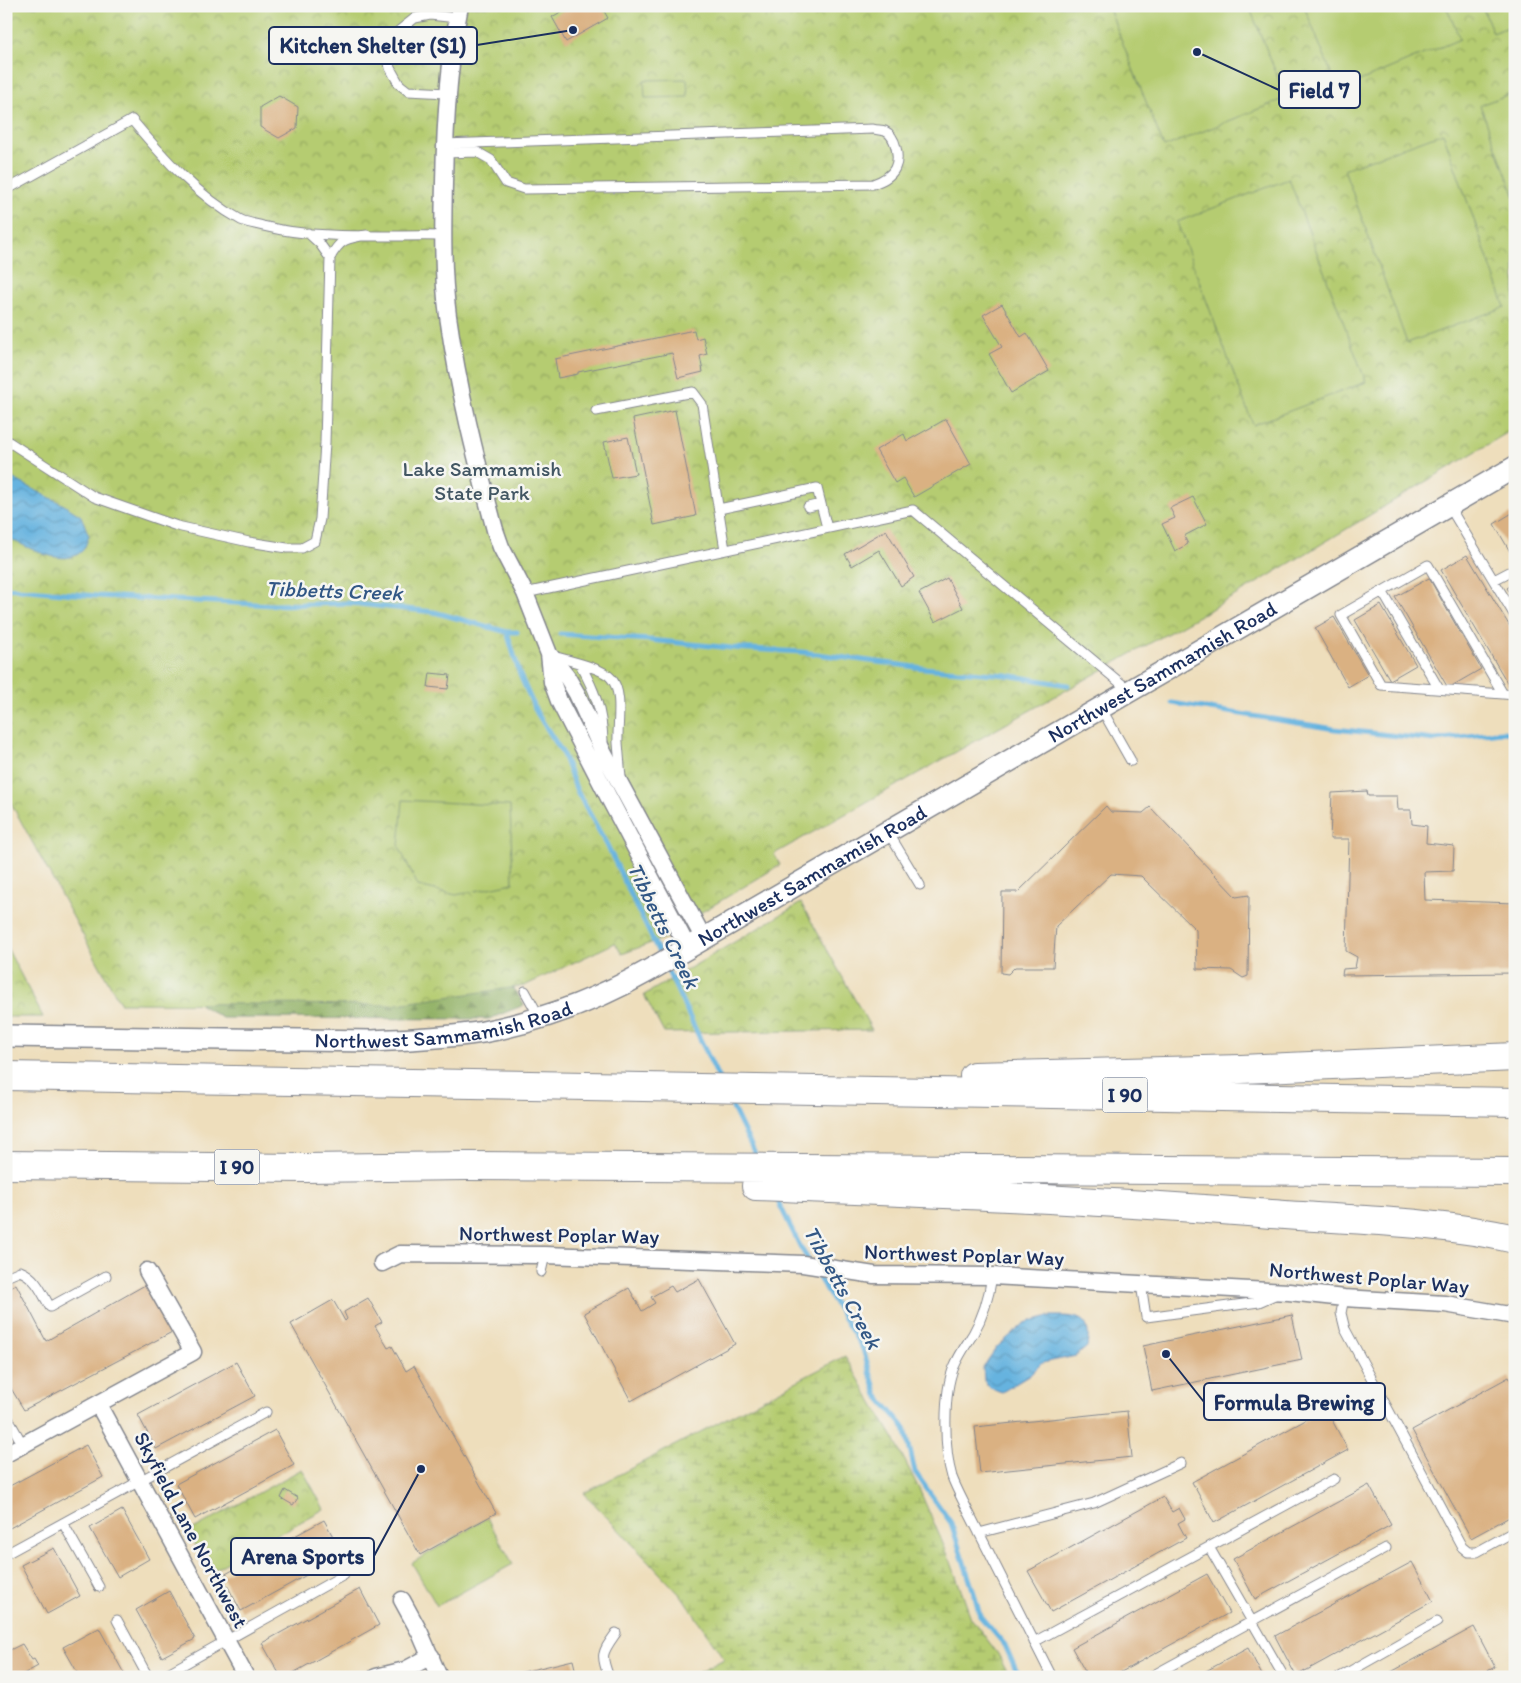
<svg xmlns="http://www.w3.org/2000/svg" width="1521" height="1683" viewBox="0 0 1521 1683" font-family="Itim,sans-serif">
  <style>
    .forest { fill: url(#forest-firs); stroke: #567060 }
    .wetland { fill: url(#wetland-marsh); stroke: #687e68 }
    .park { fill: url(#park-crowns); stroke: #687e68 }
    .pitch { fill: #b5cc71; stroke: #687e68 }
    .water { fill: url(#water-waves); stroke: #40719e }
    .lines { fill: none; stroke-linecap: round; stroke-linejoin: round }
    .stream { stroke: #66b3df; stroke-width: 5 }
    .building { fill: #dab182 }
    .service-casing { stroke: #84868d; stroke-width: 11 }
    .minor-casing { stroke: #84868d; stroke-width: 19 }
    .tertiary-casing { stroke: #84868d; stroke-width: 24 }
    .motorway-casing { stroke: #84868d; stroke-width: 30 }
    .service { stroke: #fff; stroke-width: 9 }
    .minor { stroke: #fff; stroke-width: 16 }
    .tertiary { stroke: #fff; stroke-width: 21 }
    .motorway { stroke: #fff; stroke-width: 28 }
    .labels { text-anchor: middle; stroke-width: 5; stroke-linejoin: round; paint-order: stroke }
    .shield { fill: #f6f6f2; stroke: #5d6b8a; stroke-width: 1 }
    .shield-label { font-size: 20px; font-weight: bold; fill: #1b2f5e }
    .park-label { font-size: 21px; fill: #425663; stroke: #f6f6f2 }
    .street-label { font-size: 21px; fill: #1b2f5e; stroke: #f6f6f2 }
    .water-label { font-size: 22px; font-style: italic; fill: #325785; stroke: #f6f6f2 }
    .leader { fill: none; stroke: #1b2f5e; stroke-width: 2 }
    .callout-dot { fill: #1b2f5e; stroke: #f6f6f2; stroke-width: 2 }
    .callout { fill: #f6f6f2; stroke: #1b2f5e; stroke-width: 2 }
    .callout-label { font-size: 22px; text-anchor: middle; font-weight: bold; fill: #1b2f5e }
  </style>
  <defs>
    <pattern id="forest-firs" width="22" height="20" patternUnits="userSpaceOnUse" patternTransform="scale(1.25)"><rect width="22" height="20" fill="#90b063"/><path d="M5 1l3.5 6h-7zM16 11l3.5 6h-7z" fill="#759055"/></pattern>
    <pattern id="wetland-marsh" width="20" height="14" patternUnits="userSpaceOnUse" patternTransform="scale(1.25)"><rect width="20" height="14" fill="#b5cc71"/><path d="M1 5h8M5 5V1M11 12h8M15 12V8" fill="none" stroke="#92a660"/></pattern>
    <pattern id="park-crowns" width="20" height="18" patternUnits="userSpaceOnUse" patternTransform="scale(1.25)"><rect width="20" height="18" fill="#b5cc71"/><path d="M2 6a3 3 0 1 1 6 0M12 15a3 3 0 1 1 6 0" fill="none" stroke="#92a660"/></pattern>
    <pattern id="water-waves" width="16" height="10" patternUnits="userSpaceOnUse" patternTransform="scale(1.25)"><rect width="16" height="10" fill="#66b3df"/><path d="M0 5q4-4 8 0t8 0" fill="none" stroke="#5392b8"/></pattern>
  </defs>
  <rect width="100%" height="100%" fill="#f6f6f2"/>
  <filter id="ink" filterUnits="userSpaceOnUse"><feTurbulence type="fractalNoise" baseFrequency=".02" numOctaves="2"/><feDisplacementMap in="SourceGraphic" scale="10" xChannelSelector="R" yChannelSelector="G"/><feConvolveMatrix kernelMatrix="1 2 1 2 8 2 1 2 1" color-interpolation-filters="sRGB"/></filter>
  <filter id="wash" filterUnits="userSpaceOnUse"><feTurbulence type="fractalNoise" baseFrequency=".0096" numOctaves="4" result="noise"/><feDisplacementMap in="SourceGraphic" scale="20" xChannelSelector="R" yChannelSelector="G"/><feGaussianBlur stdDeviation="1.12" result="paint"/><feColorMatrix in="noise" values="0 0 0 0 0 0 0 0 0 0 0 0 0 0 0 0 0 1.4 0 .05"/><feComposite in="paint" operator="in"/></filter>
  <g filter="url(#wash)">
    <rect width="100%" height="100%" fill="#eedebc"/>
    <path class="forest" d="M505,982L517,993L524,1005L489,1019L222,1018L183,994Z"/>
    <path class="wetland" d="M845,1356L894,1439L920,1491L951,1562L971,1618L998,1654L1010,1677H690L724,1659L683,1598L584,1493Z"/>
    <path class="park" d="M6,6H1515V428L1245,590L774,854L780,865L697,915L696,923L680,932L622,954L615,943L524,986L390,1005L120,1003L6,794Z
      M801,903L872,1030L664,1033L644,995Z
      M6,946L43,1017H6Z
      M302,1469L324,1509L210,1572L188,1532Z"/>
    <path class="pitch" d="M1108,6H1249L1286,98L1164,147Z
      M1304,6H1446L1460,39L1338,90Z
      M1482,6H1515V24L1493,33Z
      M687,79L688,97L645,98L644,80Z
      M1515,92V197L1480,105Z
      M1443,133L1505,307L1407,343L1344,169Z
      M1289,179L1366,382L1253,425L1177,222Z
      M403,800L510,806L513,883L456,895L418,886L399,847Z
      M487,1518L513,1564L437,1606L412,1563Z"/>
    <path class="water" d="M6,475L64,505L81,516L89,536C87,540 86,546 83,550C64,570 27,546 6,537Z
      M1049,1316C1075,1316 1093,1314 1087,1347L1076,1356L1042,1363L1030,1375L1002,1392L990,1388L984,1381L983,1367L997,1347L1025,1323Z"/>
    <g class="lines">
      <path class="stream" d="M6,588L97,596L274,605L349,603L434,612L507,632L520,675L537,713L562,752L577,791L607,845L661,957
        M507,632H517
        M560,634L650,640L732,648L802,652L923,668L1006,675L1068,685
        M1172,703L1335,729L1435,740L1501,732L1515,733
        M666,967L719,1079
        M728,1098L758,1160
        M775,1195L800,1246L809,1261
        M814,1270L863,1349L877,1395L905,1428L915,1472L951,1523L974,1593L980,1616L1005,1645L1019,1677"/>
    </g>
    <g id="blocks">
      <path class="building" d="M571,6H601L608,18L566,42L552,17Z
        M279,96L298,107L297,128L279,138L260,127V107Z
        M1002,304L1021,337L1027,333L1049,371L1011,393L989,354L1002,347L983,315Z
        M694,330L696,339L703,337L707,354L700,356L703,372L678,378L672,353L578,372V374L558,378L555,359Z
        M675,410L696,516L654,525L633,419Z
        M946,419L971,464L914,497L903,478L895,483L876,450L904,434L907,441Z
        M628,437L636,474L612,478L604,442Z
        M1193,497L1207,524L1184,536L1188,544L1175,551L1162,524L1175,518L1170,508Z
        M1514,512L1515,554L1512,555L1494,524Z
        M886,530L914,577L901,586L879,550L852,566L845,554Z
        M1467,555L1515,635V687L1511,689L1441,570Z
        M947,578L963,608L935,622L919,593Z
        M1429,578L1481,669L1448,688L1395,597Z
        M1515,583V600L1507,588Z
        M1381,605L1416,665L1390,680L1355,620Z
        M1334,617L1368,675L1348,687L1315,628Z
        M430,673L450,675L448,689L428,687Z
        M1367,791L1368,796H1397L1398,810H1411L1412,824L1427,826L1426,843L1454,846L1453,871L1424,872L1425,900L1515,903V973L1342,975L1343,969L1355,968L1357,957L1346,951L1349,839H1330L1332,793Z
        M1106,806L1111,812L1143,813L1150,807L1236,897L1249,895L1248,976L1243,978L1231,970L1197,969L1196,930L1141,876L1111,874L1056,926L1053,967H1015L1008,974L1001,973L1002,892H1018Z
        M699,1279L735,1344L631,1401L584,1313L629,1288L642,1311L655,1303L651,1297L671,1286L675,1292Z
        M16,1284L46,1341L145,1285L172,1332L24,1410L6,1380V1289Z
        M368,1298L382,1322L375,1326L388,1348L392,1346L406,1371L414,1366L496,1513L420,1555L291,1324L333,1300L345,1321L347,1319L344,1312Z
        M1292,1315L1302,1360L1152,1391L1143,1346Z
        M236,1362L255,1396L156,1449L138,1415Z
        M1509,1377L1515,1388V1514L1471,1538L1412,1430Z
        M1326,1409L1348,1450L1214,1523L1192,1482Z
        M1127,1411L1132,1457L980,1473L975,1427Z
        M275,1430L294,1465L195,1519L176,1484Z
        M86,1445L103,1477L6,1530V1488Z
        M1369,1485L1391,1525L1255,1599L1233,1559Z
        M285,1490L298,1498L293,1505L281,1498Z
        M1163,1497L1172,1512L1179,1508L1185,1519L1178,1523L1186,1538L1051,1612L1028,1571Z
        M122,1510L149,1559L118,1577L90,1528Z
        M324,1520L343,1555L241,1611L222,1576Z
        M54,1548L80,1596L47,1614L21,1565Z
        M1412,1562L1433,1601L1296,1676L1275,1636Z
        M1207,1574L1229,1613L1112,1677H1088L1072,1648Z
        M360,1589L379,1625L286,1677H281L262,1643Z
        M169,1591L195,1639L162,1657L136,1610Z
        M1474,1627L1495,1667L1476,1677H1382Z
        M99,1628L126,1677H80L63,1647Z
        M22,1644L32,1660L34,1659L38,1666L18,1677H6V1652Z
        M1248,1648L1263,1677H1195Z
        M573,1660L577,1677H506V1676Z"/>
    </g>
  </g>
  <g filter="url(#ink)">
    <use href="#blocks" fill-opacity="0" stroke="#84868d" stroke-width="1"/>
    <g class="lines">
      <g class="service-casing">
        <path id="service" d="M448,93L408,91L399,84L390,68L388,58L392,40L396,33L415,18L430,15L457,18
          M444,153L477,152L491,160L506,183L524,189L873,184C881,181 891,177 895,168C900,158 896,136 885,131C882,130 877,130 873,129L444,144
          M6,190L132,120C163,157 197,196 241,220C248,223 256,224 263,226C318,240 386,235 443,236
          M308,233L320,244L330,258
          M596,411L693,392L702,404L725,550
          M6,440L94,497L177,526L249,542L287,548H302L315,541L320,519L325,443L330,258C340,239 347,238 367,235
          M1449,506L1515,616
          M808,507L821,504L827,528
          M719,509L817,488L821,504
          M1494,580L1515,569
          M1382,591L1439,689
          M525,593L913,510L1130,691
          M553,656C567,660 603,668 611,678C624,692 617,725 618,743C619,754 620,766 621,778
          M580,664C595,691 602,710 603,741
          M1503,694L1428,565L1341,615L1381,685L1503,694L1515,695
          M1101,708L1131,761
          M888,832L920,885
          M525,991L540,1018
          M541,1272L545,1255
          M992,1276C989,1297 984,1315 973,1334C966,1345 959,1355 954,1367C943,1393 944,1450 952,1477C955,1485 959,1493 963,1501L1052,1677
          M6,1277L20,1271C36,1277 42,1293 50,1307L106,1276
          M1141,1284L1146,1317L1259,1302L1277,1294
          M1344,1298L1341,1313L1345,1329L1462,1547L1468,1552H1477L1515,1531
          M6,1415L23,1445
          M63,1523L99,1587
          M979,1533L1094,1503L1181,1463
          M1209,1547L1284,1677
          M6,1554L266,1412
          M117,1620L148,1677
          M1034,1642L1334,1479
          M161,1677L344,1575
          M609,1677C600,1654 602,1653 616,1633
          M1150,1677L1386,1548
          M1340,1677L1437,1622"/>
      </g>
      <g class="minor-casing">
        <path id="minor" d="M460,6C448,64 445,124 444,183C443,227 442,272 448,316C458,388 476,459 495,530L501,547L525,593L549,654L567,677L577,694L603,752L704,939
          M549,654L552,682L559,701L610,800L688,948
          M382,1263L400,1254L545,1255L803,1264L874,1275L992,1276L1289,1292L1344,1298L1445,1304L1515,1316
          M98,1404L246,1677
          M6,1454L193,1352L147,1271
          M402,1600L420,1633L439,1677
          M376,1677L405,1670L431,1656"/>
      </g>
      <g class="tertiary-casing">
        <g id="tertiary">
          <path id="s1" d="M6,1036L373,1041C410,1039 447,1038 483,1032C541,1021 597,1000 648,971L1515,467"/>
        </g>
      </g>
      <g class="motorway-casing">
        <path id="motorway" d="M6,1076L1515,1102
          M974,1076L1241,1069L1515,1057
          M6,1165L305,1168L467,1166L1515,1172
          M756,1186C928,1193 1100,1200 1271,1214C1350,1220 1438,1221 1515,1239"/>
      </g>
      <use href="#service" class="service"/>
      <use href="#minor" class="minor"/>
      <use href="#tertiary" class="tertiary"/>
      <use href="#motorway" class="motorway"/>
    </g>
  </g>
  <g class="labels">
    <g class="shield">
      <rect x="1102.5" y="1077.5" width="45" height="35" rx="4"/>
      <rect x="214.5" y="1149.5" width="45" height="35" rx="4"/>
    </g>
    <g class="shield-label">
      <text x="1125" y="1102">I 90</text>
      <text x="237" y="1174">I 90</text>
    </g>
    <g class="park-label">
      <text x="482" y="476">Lake Sammamish<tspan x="482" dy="24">State Park</tspan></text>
    </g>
    <g class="street-label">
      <text dy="7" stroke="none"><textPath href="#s1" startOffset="1249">Northwest Sammamish Road</textPath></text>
      <text dy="7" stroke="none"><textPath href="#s1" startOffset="844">Northwest Sammamish Road</textPath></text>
      <text dy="7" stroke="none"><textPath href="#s1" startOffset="439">Northwest Sammamish Road</textPath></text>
      <text transform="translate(559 1235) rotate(1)" y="7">Northwest Poplar Way</text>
      <text transform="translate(964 1255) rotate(2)" y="7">Northwest Poplar Way</text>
      <text transform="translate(1369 1278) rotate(5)" y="7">Northwest Poplar Way</text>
      <text transform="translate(191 1530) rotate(62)" y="7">Skyfield Lane Northwest</text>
    </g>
    <g class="water-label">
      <text transform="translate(334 590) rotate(2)" y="8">Tibbetts Creek</text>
      <text transform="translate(664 925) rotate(64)" y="8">Tibbetts Creek</text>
      <text transform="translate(843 1287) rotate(61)" y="8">Tibbetts Creek</text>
    </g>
  </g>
  <path class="leader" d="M573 30L477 45M1197 52L1279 90M1166 1354L1204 1402M421 1469L374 1556"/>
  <g class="callout-dot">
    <circle cx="573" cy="30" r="5"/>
    <circle cx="1197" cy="52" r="5"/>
    <circle cx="1166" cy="1354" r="5"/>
    <circle cx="421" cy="1469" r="5"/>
  </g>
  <g class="callout">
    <rect x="269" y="27" width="208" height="37" rx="5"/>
    <rect x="1279" y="71" width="81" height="37" rx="5"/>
    <rect x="1204" y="1383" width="181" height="37" rx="5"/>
    <rect x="231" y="1538" width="143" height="37" rx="5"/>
  </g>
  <g class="callout-label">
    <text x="373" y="53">Kitchen Shelter (S1)</text>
    <text x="1319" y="98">Field 7</text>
    <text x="1294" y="1410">Formula Brewing</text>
    <text x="303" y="1564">Arena Sports</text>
  </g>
  <rect width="1521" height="1683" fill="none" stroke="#f6f6f2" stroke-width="25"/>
</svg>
